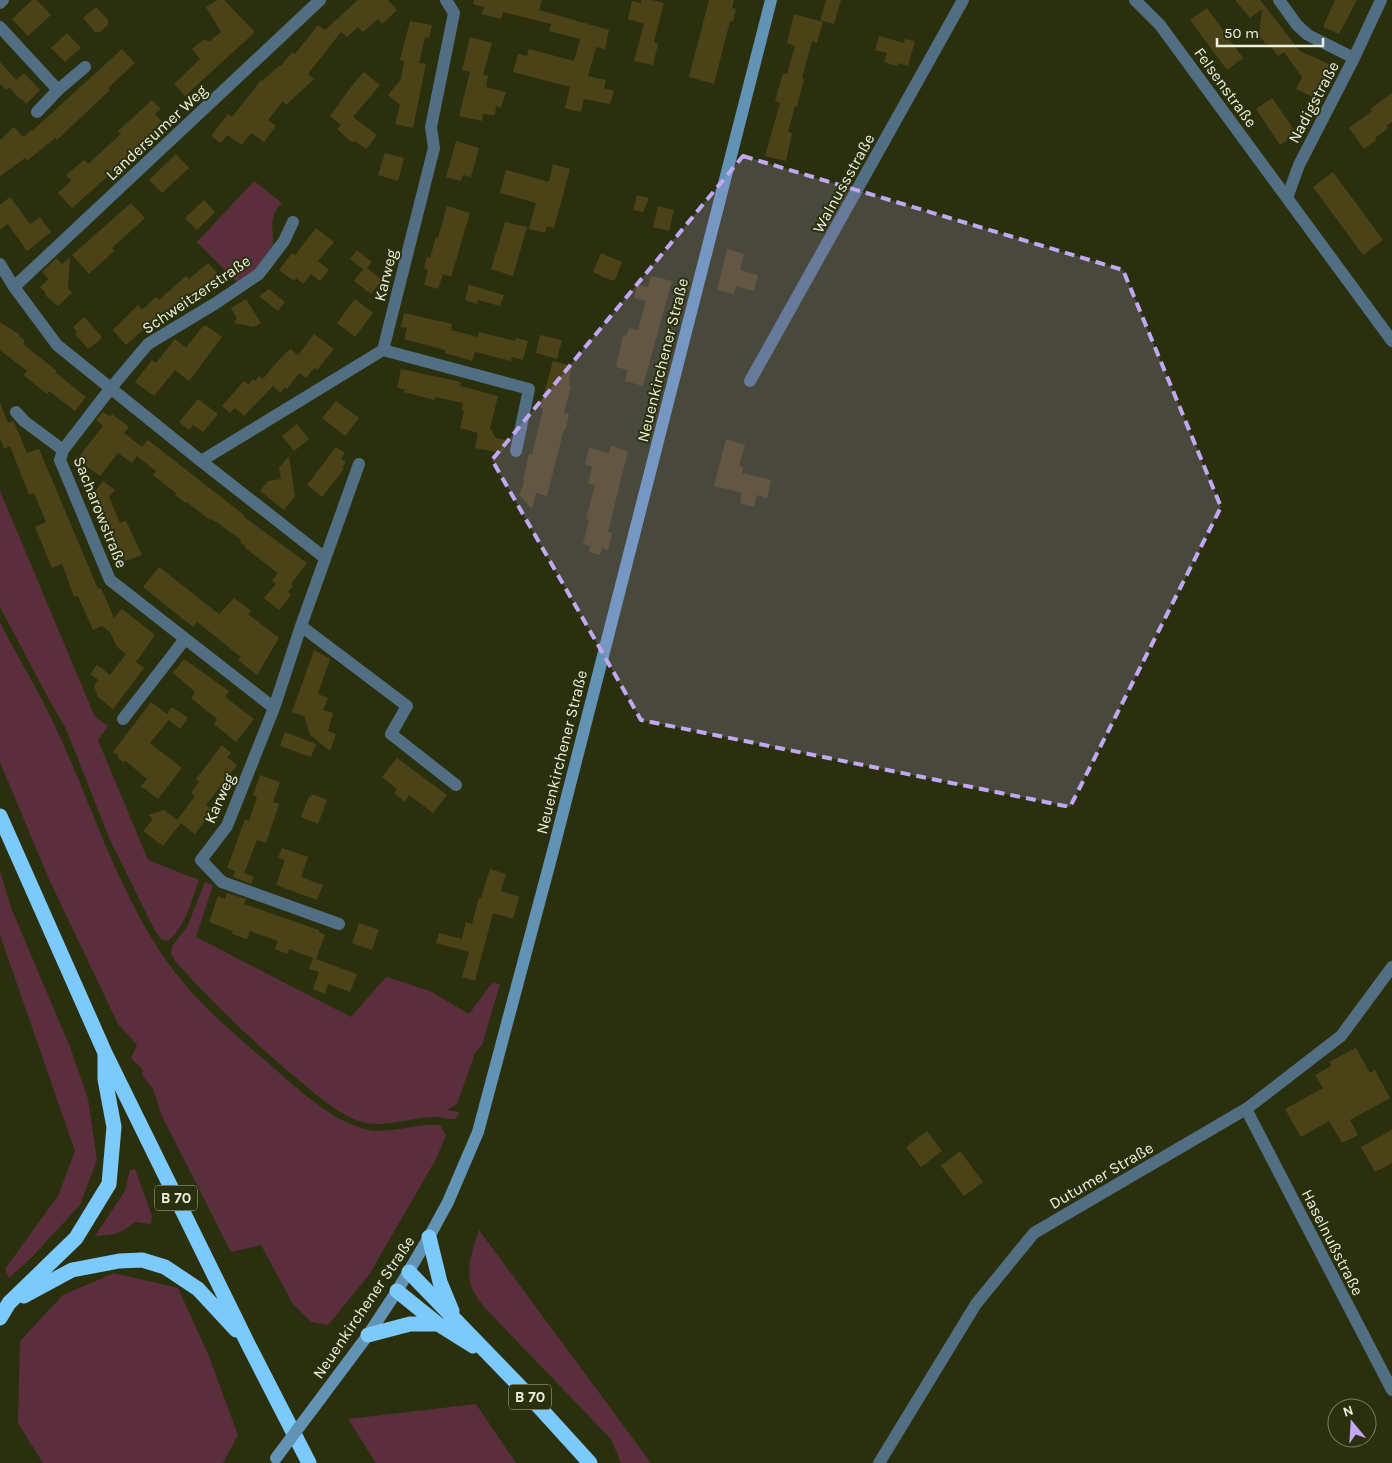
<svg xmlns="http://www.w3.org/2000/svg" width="1392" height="1463" viewBox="0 0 1392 1463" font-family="Karla,sans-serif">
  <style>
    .green { fill: #5a2e3d }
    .building { fill: #4b4317 }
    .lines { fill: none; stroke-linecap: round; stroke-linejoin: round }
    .street { stroke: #516e83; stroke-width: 12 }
    .secondary { stroke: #6393b4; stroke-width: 12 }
    .highway { stroke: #7cc9fc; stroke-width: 15 }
    .secondary-bridge { stroke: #6393b4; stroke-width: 12 }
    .marked { fill: #c1a8f3; fill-opacity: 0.2; stroke: #c1a8f3; stroke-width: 4; stroke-dasharray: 10 6; stroke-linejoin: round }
    .labels { text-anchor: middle; stroke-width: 4; stroke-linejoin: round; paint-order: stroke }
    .shield { fill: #2a300e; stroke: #b2b8a0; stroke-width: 1 }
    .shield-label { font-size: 15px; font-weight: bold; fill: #ecf2de }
    .street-label { font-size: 16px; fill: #ecf2de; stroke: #2a300e }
  </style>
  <rect width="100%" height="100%" fill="#2a300e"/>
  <path class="green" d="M254,181L282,203C267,219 274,226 273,246L254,271L237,282L197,242Z
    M0,491L95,717L108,726L98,740L148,860L199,880C191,901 186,926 168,941L162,940L155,931L110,840L66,729L46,694L0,607Z
    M0,622C17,656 37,688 53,722C94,807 119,900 177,975C205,1011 242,1040 275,1069C301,1092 335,1123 369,1130C390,1134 417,1123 440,1125L446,1135L436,1159L369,1275L328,1325L311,1322L293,1304L261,1245L231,1252L162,1116L153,1089L142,1075L143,1070L131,1058L137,1045L118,1024L48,877L0,762Z
    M0,871L12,910L70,1047L88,1099L97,1160L80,1205L31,1258L9,1278L5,1269L58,1196L75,1151L0,935Z
    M205,882L213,885L196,937L351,1017L386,977L430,991L469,1014L492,983L500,984L482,1045L475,1053L457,1104L447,1110L460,1112L455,1119C447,1120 440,1116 432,1117C407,1118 380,1130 356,1120C335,1112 317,1095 300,1081C255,1044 215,1005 176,962L171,954L172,946L187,927Z
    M135,1169L152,1216L151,1224L135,1222C120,1234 114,1235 95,1236L125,1191L130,1170Z
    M479,1230L651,1463H621L611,1439L484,1307C480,1300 473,1293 471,1286C466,1267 473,1248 479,1230Z
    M114,1273L178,1288L208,1354L238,1435L223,1463H43L18,1423L20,1341L63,1295Z
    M476,1404L516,1463H376L348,1419Z"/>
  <path class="building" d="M32,0H37L51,15L28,36L12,19Z
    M218,0H224L255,32L185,96L174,84L200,59L192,49L203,40L210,41L221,32L206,7Z
    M358,0H388L397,10L382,24L378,19L363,32L358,27L347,37L341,32L308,74L314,79L286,105L283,101L268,120L276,126L264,142L251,133L242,145L227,135L221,143L211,136L228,114L232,117L261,80L262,81L280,65L281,66L292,52L295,54L318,25L325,30Z
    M474,0H542L539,10L609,30L605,49L596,47L588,76L606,80L604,88L614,91L610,104L584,99L581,112L565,108L570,87L513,72L518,54L527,56L529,49L574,61L580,39L549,31L551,24L503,12L501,19L482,14L484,7L473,4Z
    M641,0H652L664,3L654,42L658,44L653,65L634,61L644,24L628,19L632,1L641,3Z
    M709,0H734L732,8L736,9L733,21H730L714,84L689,77Z
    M826,0H841L834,24L820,20Z
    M1235,0H1260L1300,51L1331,65L1315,98L1296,89L1302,77L1284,52L1278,56L1269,44H1266L1259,35L1262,9L1250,18Z
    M1335,0H1357L1339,34L1323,27Z
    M96,7L108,20V25L100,32H95L83,18Z
    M1207,8L1243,58L1227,70L1190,20Z
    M794,14L823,22L817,43L812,41L802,78L804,79L797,107L795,106L788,132L792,133L786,161L765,156L780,103L775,101L783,73L787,74L795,46L787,43Z
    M410,21L432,25L429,38L425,37L419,63L426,64L413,128L395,124L400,105L388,95L401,79L404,61L400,60Z
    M67,33L81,48L65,62L51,48Z
    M879,36L904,43L905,39L915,41L908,66L898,63L897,66L884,62L887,53L875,50Z
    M470,37L492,43L483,75L488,76L486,87L506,92L501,108L496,106L495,115L483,114L482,121L459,116L470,72L462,70Z
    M122,49L135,63L108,88L110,90L57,140L55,138L27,161L25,158L0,176V140L14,127L23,137L31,130L32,131Z
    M0,62L16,80L24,73L40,90L26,104L22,99H20L9,87L6,90L0,84Z
    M364,72L380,85L353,117L377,135L366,149L355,141L354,142L350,141L337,129L341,125L330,116L354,83Z
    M1392,93V122L1386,126L1388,128L1375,138L1376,140L1364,149L1349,128L1372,111L1370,109Z
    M1272,98L1297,134L1280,145L1256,109Z
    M152,100L161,109L155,114L165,125L150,138L149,137L126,160L72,208L58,193L71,181L66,175L84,160L88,164L121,134L118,131Z
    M456,141L479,148L471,177L463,175L461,181L446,177Z
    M385,153L404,158L398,181L378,175Z
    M176,154L189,168L162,193L149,180Z
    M553,164L570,169L554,228L547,226L545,233L529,229L536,203L500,193L506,170L549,182Z
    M1333,172L1383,240L1363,255L1313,187Z
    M637,195L649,198L643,212L633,210Z
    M10,197L30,224L40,217L51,232L27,251L8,224L0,230V205Z
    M204,200L215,212L197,230L185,218Z
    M131,203L145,218L112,248L114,251L89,274L72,255Z
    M447,206L470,213L451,277L443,274L438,289L424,285L428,270L424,268L427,257L430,258L436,237L438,238Z
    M658,206L674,210L669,231L653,227Z
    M505,222L527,227L513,276L491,269Z
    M316,228L334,242L318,261L329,270L320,281L311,274L303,284L296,278L294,281L279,270L292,253L295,255Z
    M727,249L744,254L740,270L758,275L754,291L736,286L734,294L717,290Z
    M357,250L372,262L367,268L382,280L371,294L354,281L363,269L350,259Z
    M601,253L622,262L615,280H610L593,272Z
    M70,257L68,288L72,293L58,306L45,295V292L40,287L49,279L42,272L56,258L62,264Z
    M208,263L224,281L210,293L206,289L184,309L178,303L155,324L152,322L126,345L113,330L138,305L142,310L156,297L159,300L186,276L189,279Z
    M651,276L672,281L643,386L625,381L628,370L616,367L623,335L626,336L629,328L638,330L646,301L634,298L637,285L648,287Z
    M469,285L504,295L500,306L478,300L477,304L465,300Z
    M269,289L285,302L278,311L259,296Z
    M246,299L261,323L254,327L234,323L237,318L231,308Z
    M355,299L373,313L355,337L337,323Z
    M404,313L452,324L451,330L478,337L479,332L515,341L516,338L528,341L523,360L512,357L511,361L475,352L472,361L445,353V350L404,339L407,328L401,327Z
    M84,317L102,337L99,341L88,349L75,334L77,332L73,327Z
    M0,322L20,335L19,336L25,341L23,344L57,371L55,372L86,397L75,411L49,391L47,394L23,375L27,371L0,350Z
    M203,326H207L222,337L189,381L175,370L154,396L135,382L152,360L156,363L175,339L186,348Z
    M314,334L334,349L317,370L314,368L306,378L299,373L287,389L285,387L281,393L273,386L244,416L235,408L230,413L222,406L244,381L249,385L253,379L255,381L259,376L263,379L276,363L290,349L298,355Z
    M540,335L562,340L557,359L536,353Z
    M553,361L572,366L569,379H570L569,385L571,386L564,413L569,414L566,429H564L547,496L536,493L532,509L519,495L524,483L523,480L529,454L532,455L543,408H540Z
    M401,369L461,382L460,386L498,396L490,428L496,438L505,440L502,453L475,448L478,433L460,428L464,411H462L463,403L435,397L434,400L404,392L405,389L397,388Z
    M198,399L218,414L203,432L193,425L189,430L179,422Z
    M336,401L359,418L345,436L322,418Z
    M0,403L8,423L13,421L14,422L27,453L39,449L98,589L101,588L114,618L122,609L155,635L136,662L144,668L113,709L98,697L94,686L98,680L90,674L97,665L110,675L126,654L117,647L110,632L102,626L93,630L78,596L74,597L62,564L52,568L35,527L46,522L34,493L29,495L10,446L4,449L0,438Z
    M103,412L110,417L112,414L129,427L124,433L142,447L148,440L244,515L243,516L248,520L307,563L291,584L293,586L288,592L291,595L279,610L264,598L276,584L272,581L278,573L245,548L246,547L240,542L241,540L218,523L211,519L210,520L187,502L185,503L175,495L177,494L153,475L156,471L137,456L132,463L118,453L100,476L77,459L103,426L96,420Z
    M297,424L309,439L294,451L282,436Z
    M726,439L745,445L739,466L743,467L742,473L771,480L767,498L757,495L754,507L740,503L742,493L714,486Z
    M611,446L628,451L608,532L612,533L608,550L602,548L600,555L589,552L590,546L583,544L589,520L586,519L595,485L588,484L592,467L585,464L589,448L609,453Z
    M336,447L345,453L341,459L346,462L342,468L344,469L322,497L307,485Z
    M289,456L295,496L284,510L260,491L268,481L281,479L279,468Z
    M103,481L115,490L109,497L120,523L126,521L142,555L125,561L124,558L117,560L93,503L100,500L93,494Z
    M159,567L219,614L234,598L251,611L248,614L279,638L257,675L238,660L241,657L197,622L193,627L143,587Z
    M314,650L330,659L318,694L328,698L323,710L333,713L328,731L336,734L330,751L310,735L304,716L292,712Z
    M184,659L229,691L225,697L254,719L236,742L214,724L217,719L191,698L195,692L173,673Z
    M151,702L167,714L172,707L188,718L180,729L169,720L150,743L182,768L158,799L141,786L147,779L126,761L123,762L118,758V755L113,752Z
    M285,732L316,744L311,757L280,746Z
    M222,745L231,753L227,757L237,765L206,805L213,810L195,834L177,820L195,796L191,793L199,782L196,779Z
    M397,758L447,795L433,813L409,795L405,802L394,793L397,789L382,777Z
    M260,775L280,782L273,802L279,804L266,843L257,840L244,873L254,877L251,884L233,877L235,871L227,868L245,819L249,821L257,797L253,795Z
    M312,794L327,800L318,824L301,817L309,796L311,797Z
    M164,810L181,823L163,846L143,831L153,819L148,815Z
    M282,848L308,857L301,877L323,885L317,900L276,885L285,860L278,858Z
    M490,869L506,874L501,891L519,897L513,919L493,913L475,981L462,977L469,952L436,943L439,933L462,939L466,922L472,924L479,897L481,898Z
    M227,893L246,899L244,904L319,930V932L325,935L316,959L357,974L350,992L328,984L325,994L313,989L319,972L309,969L313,958L289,949L287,954L275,949L278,941L250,931L247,939L232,934L233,931L209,922L218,896L225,899Z
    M359,923L379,930L372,950L352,943Z
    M1356,1048L1370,1073L1375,1070L1390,1098L1350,1120L1358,1135L1342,1143L1329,1121L1301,1137L1285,1109L1323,1088L1315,1075L1331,1066L1329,1062Z
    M1392,1130V1163L1375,1172L1361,1147Z
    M927,1131L942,1151L921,1167L906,1147Z
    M960,1151L983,1182L964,1196L941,1166Z"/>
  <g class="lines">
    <path class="street" d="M1135,0L1160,25L1392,341
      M1279,0L1297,25L1308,35L1354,58
      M0,3L3,0
      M0,27L58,90
      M37,112L58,90L85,67
      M1287,198L1299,165L1354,58L1381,0
      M0,264L14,287L57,345L201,461L383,350
      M14,287L320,0
      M383,350L434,148L431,127L454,13L446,0
      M383,350L529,389L516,451
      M750,381L963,0
      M16,412L24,421L63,450
      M201,461L325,558
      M301,626L407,706L391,734L456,785
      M274,708L110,580L60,460L63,450L110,389L148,344L216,303L259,274L284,241L293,222
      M123,719L185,639
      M339,924L222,882L201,860L227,826L274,708L301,626L359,464
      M1246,1109L1392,1390
      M879,1463L976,1304L1034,1233L1246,1109L1258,1100L1341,1036L1392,967"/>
    <path class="secondary" d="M315,1406L368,1335L397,1291L429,1237L448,1202L478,1132L553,851L771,0"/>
    <path class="highway" d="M0,816L105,1053L248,1344L309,1463
      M429,1237L440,1282L452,1311
      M409,1272L530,1397L590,1463
      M397,1291L438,1324L473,1346
      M24,1296L72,1270L119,1261L142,1260L165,1267L198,1289L236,1330
      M0,1318L9,1303L76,1238L109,1184L114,1127L105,1079V1055
      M368,1335L410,1324H438"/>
    <path class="secondary-bridge" d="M276,1458L315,1406"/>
  </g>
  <path class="marked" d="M743,156L1123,270L1221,507L1070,807L641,720L492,460Z"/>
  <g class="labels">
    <g class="shield">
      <rect x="155" y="1185.5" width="42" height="25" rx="4"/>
      <rect x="509" y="1384.5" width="42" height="25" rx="4"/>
    </g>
    <g class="shield-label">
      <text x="176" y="1203">B 70</text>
      <text x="530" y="1402">B 70</text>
    </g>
    <g class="street-label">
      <text transform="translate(1226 87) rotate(54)" y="6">Felsenstraße</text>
      <text transform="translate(1313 102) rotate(-62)" y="6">Nadigstraße</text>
      <text transform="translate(156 132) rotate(-43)" y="6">Landersumer Weg</text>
      <text transform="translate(843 183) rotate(-61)" y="6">Walnussstraße</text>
      <text transform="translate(385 275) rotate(-76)" y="6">Karweg</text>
      <text transform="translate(196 294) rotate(-34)" y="6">Schweitzerstraße</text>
      <text transform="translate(662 360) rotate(-76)" y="6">Neuenkirchener Straße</text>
      <text transform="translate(101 512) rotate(68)" y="6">Sacharowstraße</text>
      <text transform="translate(561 752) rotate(-76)" y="6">Neuenkirchener Straße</text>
      <text transform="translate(219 798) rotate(-66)" y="6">Karweg</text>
      <text transform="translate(1101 1175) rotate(-30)" y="6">Dutumer Straße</text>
      <text transform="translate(1333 1242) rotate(63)" y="6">Haselnußstraße</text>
      <text transform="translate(363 1307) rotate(-56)" y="6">Neuenkirchener Straße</text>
    </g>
  </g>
  <g transform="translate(1352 1423) rotate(342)"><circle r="24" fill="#2a300e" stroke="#787e61"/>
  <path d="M0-4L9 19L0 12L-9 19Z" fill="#c1a8f3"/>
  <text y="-8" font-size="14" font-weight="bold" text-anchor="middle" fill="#ecf2de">N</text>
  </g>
  <path d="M1217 38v8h106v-8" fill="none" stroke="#ecf2de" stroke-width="2.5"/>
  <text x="1224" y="38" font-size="15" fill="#ecf2de" stroke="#2a300e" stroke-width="4" paint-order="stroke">50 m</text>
</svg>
